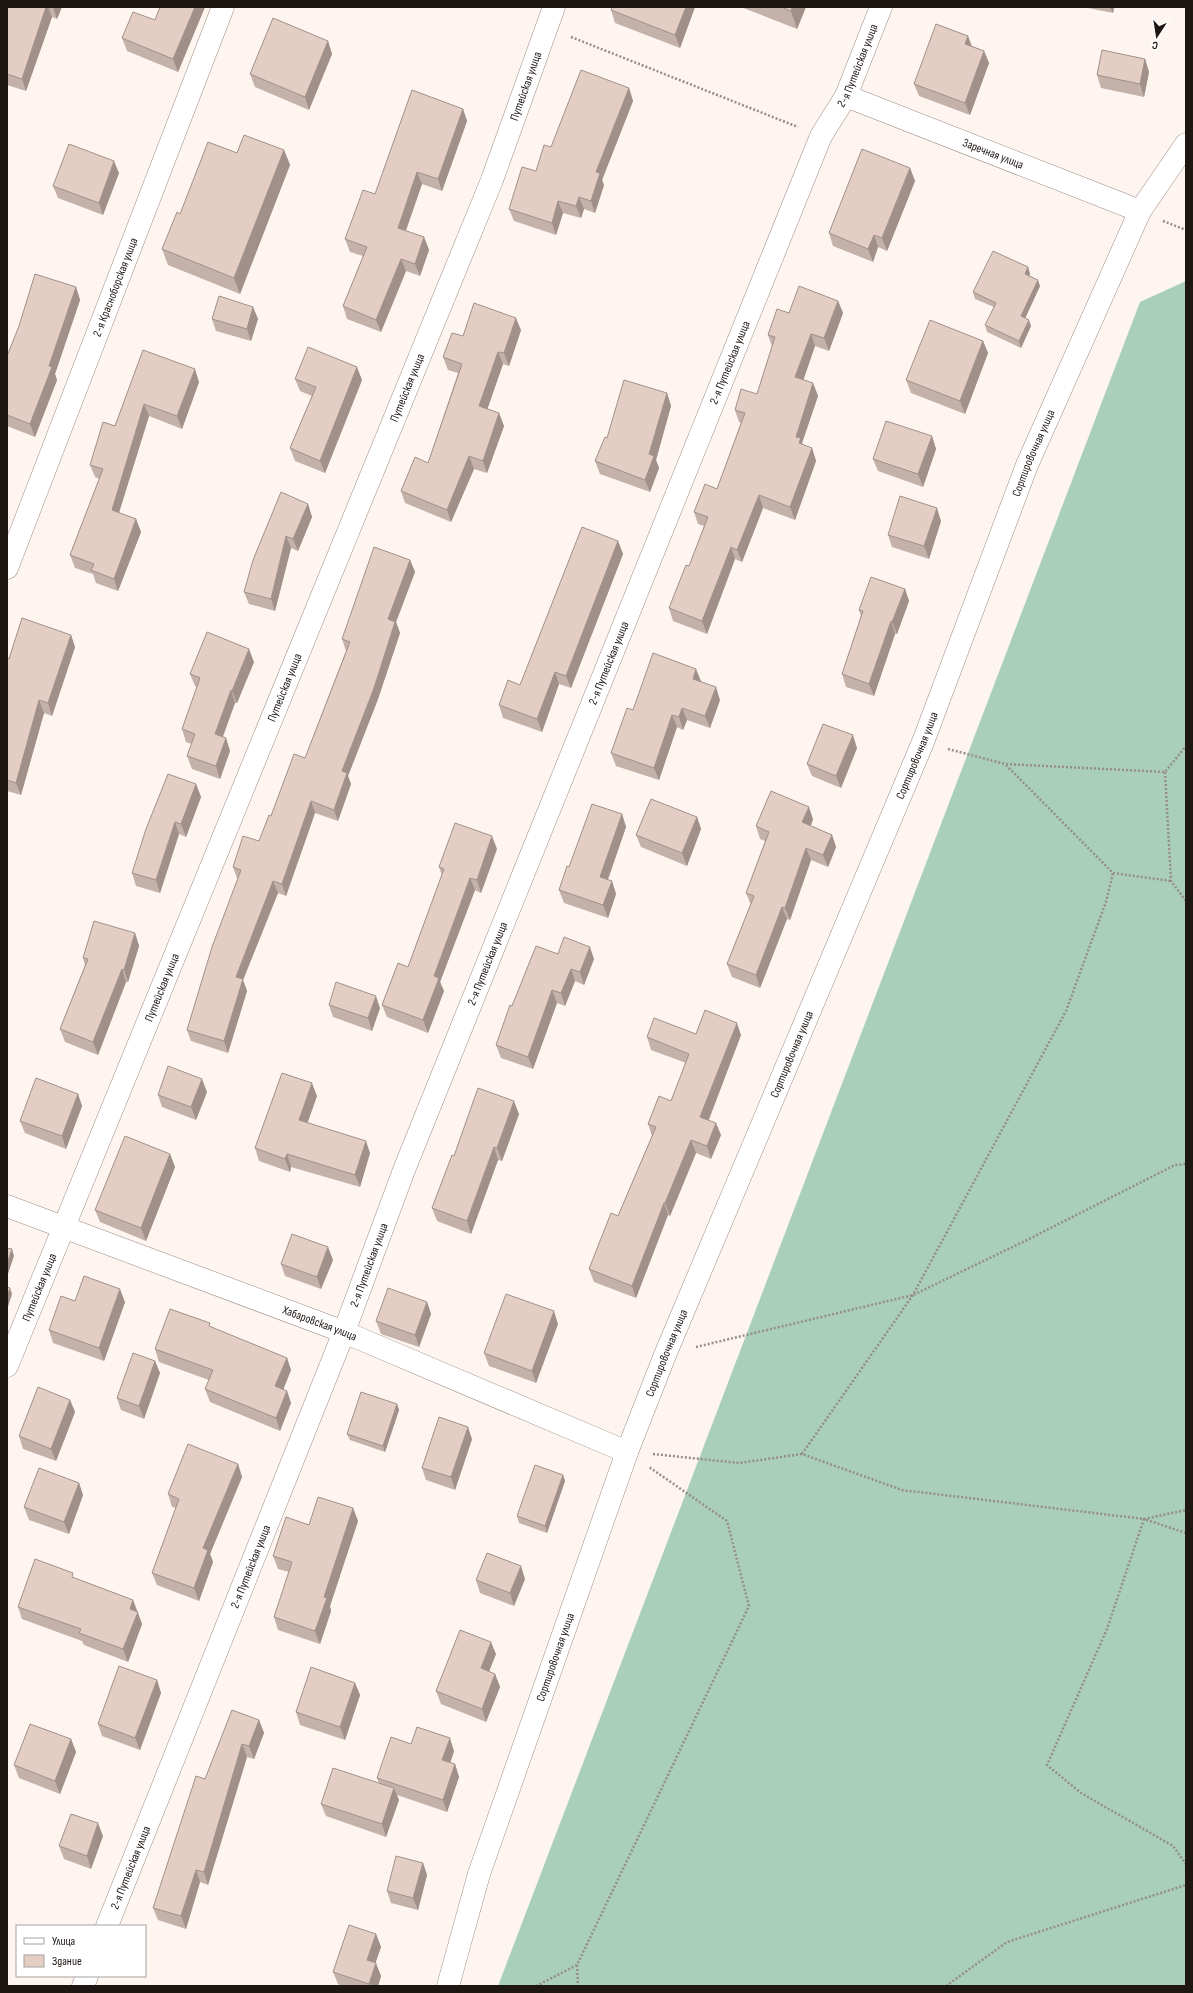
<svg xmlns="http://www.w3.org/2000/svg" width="1193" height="1993" viewBox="0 0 1193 1993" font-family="'Sofia Sans Condensed',sans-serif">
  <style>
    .forest { fill: #a9cebc }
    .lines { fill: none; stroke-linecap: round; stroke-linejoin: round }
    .minor-casing { stroke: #a08c82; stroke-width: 23 }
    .path { stroke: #958d89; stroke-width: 2.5; stroke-dasharray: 2 2; stroke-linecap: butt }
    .minor { stroke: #fff; stroke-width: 22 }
    .wall { fill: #c4b1a9 }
    .shaded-wall { fill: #a09089 }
    .building { fill: #e4cec4; stroke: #a09089 }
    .labels { text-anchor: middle; stroke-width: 3.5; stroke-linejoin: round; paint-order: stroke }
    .street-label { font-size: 12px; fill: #1e1613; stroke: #fff }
  </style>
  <rect width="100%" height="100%" fill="#fef5f1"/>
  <path class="forest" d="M1186,281V1986H498L1140,302Z"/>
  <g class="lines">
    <g class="minor-casing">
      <g id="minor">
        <path id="s1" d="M846,96L1140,211"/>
        <path id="s2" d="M7,568L223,7"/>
        <path id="s3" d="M7,1206L344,1332L627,1452"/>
        <path id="s4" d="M7,1366L492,180L554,7"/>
        <path id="s5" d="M107,1926L344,1332L404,1170L821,136L846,96L881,7"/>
        <path d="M83,1986L87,1976"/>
        <path id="s6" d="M448,1986L479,1874L627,1452L665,1355L923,742L1027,465L1140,211L1186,144"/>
      </g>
    </g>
    <path class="path" d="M571,37L798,127
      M1163,221L1186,230
      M948,749L1005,764L1165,772L1186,746
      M1006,765L1113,873L1171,881
      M1165,772L1171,881L1186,901
      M696,1347L913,1295L1025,1241L1175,1165L1186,1164
      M653,1454L739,1463L802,1454L902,1490L1144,1519L1186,1510
      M802,1454L913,1295L1066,1011L1106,902L1113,873
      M1186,1533L1144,1519L1107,1629L1047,1765L1081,1793L1173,1846L1186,1864
      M577,1965L578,1986
      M536,1986L577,1965L749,1606L727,1521L649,1467
      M946,1986L1007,1942L1186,1885"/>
    <use href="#minor" class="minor"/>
  </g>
  <path class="wall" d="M7,7H62L57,19L52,17L26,91L7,85Z
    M160,7H205L178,72L127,51L122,38L155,20Z
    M612,7H695L680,48L615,23L611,10Z
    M741,7H806L797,29Z
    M1083,7H1114L1113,13Z
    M968,36L972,46L984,51L989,63L970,115L919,96L914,84Z
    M328,41L332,54L309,110L255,87L250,74Z
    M1145,59L1149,72L1144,97L1101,88L1097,75Z
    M629,88L633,101L602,180L604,185L595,213L584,209L581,218L563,213L556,235L514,221L509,209L536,171L551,147Z
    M463,109L467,121L442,191L422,184L406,231L424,237L429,250L420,276L406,271L381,332L347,319L343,306L363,256L350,252L345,239L375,194Z
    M284,150L290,165L240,294L168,265L162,249L180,214L237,153Z
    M910,168L915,181L887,251L878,247L873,262L833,246L829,233Z
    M119,173L103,215L58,198L53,186Z
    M1028,267L1030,274L1029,276L1040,286L1025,318L1031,326L1021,348L987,332L985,325L994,307L975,299L973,292Z
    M76,287L80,300L55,374L57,380L35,437L7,426V356Z
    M838,301L843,313L829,351L815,346L803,380L813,383L818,396L802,443L803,445L812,448L816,461L795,520L763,508L742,562L735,559L707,634L673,621L669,608L689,566L704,526L698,524L694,512L717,489L741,423L739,422L735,410L757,394L772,346L768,335L789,313Z
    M253,307L258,319L251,341L216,331L212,319Z
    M521,330L509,366L503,364L487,409L499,413L504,426L487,473L474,469L451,522L405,503L401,491L428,463L458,373L448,370L443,357L463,336Z
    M983,341L988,353L965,414L911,393L906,380Z
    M143,350L199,382L182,429L149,416L119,513L136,519L141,532L118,591L96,583L93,574L75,568L70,555L99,479L95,477L90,465L115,426Z
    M295,379L362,380L325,473L295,461L290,448L312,396L300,391Z
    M667,393L671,406L656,460L659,468L650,492L600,474L595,461L607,438Z
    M932,436L936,449L923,487L878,471L873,459Z
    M308,504L312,517L298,551L291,548L275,611L249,604L244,592Z
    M941,521L929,559L892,547L888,535Z
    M618,541L623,554L571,688L559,684L542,732L503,718L499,705L520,685Z
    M410,560L415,572L396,622L400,633L378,699L348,776L351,784L338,821L315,813L286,896L278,893L243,980L247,991L228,1053L191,1041L187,1030L238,879L237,878L233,867L259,841L271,816L305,758L346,651L342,639Z
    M905,589L909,601L897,634H895L874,696L846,687L842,674L861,616L859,610Z
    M71,635L75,647L52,716L44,713L21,795L7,791V658L9,659Z
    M254,662L237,703H235L223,737L226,738L230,751L220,779L192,769L187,756L192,744L186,742L182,729L197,687L195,686L190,674Z
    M701,681L720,700L710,728L687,720L683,730L677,727L659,780L616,766L611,753L633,710Z
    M857,748L841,788L812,776L807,764Z
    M196,784L201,797L186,837L179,834L160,893L136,886L132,873Z
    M622,814L626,827L608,880L612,881L616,894L608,918L564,903L559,890Z
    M697,817L701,829L687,866L641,847L636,835Z
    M813,819L811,826L832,835L836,847L828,867L811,860L790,920L787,919L760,988L732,977L727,964L751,905L746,893L765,841L760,839L756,826Z
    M497,849L481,893L475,890L440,982L444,991L428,1033L387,1017L382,1005L408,967L442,875L439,867Z
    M135,933L139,946L128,982H126L98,1055L65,1042L60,1029L85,965L83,958Z
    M558,954L594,959L584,985L575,981L565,1006L557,1003L533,1069L501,1058L496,1045L512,1006Z
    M329,1005L380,1008L372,1031L333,1017Z
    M696,1034L741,1035L709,1120L721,1135L711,1159L696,1153L670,1216L668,1215L636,1298L594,1282L589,1269L618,1216L652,1136L648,1124L671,1101L686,1063L651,1050L647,1037Z
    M207,1092L196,1120L162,1107L158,1095Z
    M78,1094L82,1106L66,1149L25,1133L20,1121Z
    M317,1096L307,1123L370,1153L360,1187L291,1167L290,1172L259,1161L255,1148Z
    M519,1114L502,1161L498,1160L471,1234L437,1221L432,1208L454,1156Z
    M170,1154L175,1167L146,1241L100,1222L95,1210Z
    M333,1260L321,1289L285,1276L281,1264Z
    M75,1301L125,1302L104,1361L53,1343L49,1330Z
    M427,1302L431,1314L419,1347L381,1334L376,1321Z
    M558,1324L536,1383L489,1366L484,1353Z
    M211,1327L287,1358L291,1370L283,1389L287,1391L291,1403L280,1431L210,1402L205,1389L209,1380L159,1362L155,1349Z
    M155,1361L160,1373L144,1419L121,1410L117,1398Z
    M70,1400L75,1412L56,1461L23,1449L19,1436Z
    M397,1404L399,1410L385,1452L350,1440L347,1434Z
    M472,1439L455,1490L426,1480L422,1468Z
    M238,1464L242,1477L210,1554L213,1562L199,1601L157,1585L152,1573L176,1508L172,1507L168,1494Z
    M563,1475L565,1481L547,1533L519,1523L517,1516Z
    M79,1483L83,1495L69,1534L29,1520L24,1507Z
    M353,1508L358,1521L330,1606L331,1611L320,1644L278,1630L274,1617L289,1572L278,1569L273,1556L309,1525Z
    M75,1578L133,1600L142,1624L128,1662L84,1645L82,1641L22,1619L18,1607Z
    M525,1579L514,1606L480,1593L476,1580Z
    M496,1654L489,1672L495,1674L500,1687L486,1722L441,1704L436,1691Z
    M157,1680L161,1693L140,1750L102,1736L98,1724Z
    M355,1683L360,1695L345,1740L300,1725L296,1712Z
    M259,1720L264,1733L254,1759L247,1757L208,1885L200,1882L186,1929L158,1920L153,1908L205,1779Z
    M71,1739L76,1752L60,1794L19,1778L14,1765Z
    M411,1744L454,1751L450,1763L455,1764L459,1777L447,1812L397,1795L399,1800L386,1837L326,1816L321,1804L379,1783L377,1778Z
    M103,1836L91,1869L64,1859L59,1846Z
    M423,1863L427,1875L418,1910L391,1903L387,1891Z
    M376,1934L381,1947L375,1963L381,1976L378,1986H342L338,1984L333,1972Z"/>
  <path class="shaded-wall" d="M46,7H48L52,17L26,91L22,79Z
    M53,7H62L57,19Z
    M195,7H205L178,72L173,59Z
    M686,7H695L680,48L675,35Z
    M792,7H806L797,29L791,11Z
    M1110,7H1114L1113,13Z
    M968,36L972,48L965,44Z
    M328,41L332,54L309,110L305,97Z
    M984,51L989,63L970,115L965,103Z
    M1145,59L1149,72L1144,97L1140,84Z
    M629,88L633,101L602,180L604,185L595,213L591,201L596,172Z
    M463,109L467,121L442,191L438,179Z
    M284,150L290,165L240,294L234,278Z
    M114,161L119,173L103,215L99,203Z
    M910,168L915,181L887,251L882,238Z
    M417,172L422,184L402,241L398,228Z
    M579,197L584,209L581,218L576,206Z
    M558,201L563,213L556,235L552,223Z
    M874,235L878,247L873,262L868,249Z
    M424,237L429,250L420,276L415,264Z
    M401,259L406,271L381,332L376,320Z
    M1028,267L1030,274L1027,280L1025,274Z
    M1038,280L1040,286L1023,323L1021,316Z
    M76,287L80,300L55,374L57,380L35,437L30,424L49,366Z
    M838,301L843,313L829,351L824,338Z
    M253,307L258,319L251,341L247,329Z
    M516,318L521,330L509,366L504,353Z
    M1029,320L1031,326L1021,348L1019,341Z
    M811,334L815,346L800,390L795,377Z
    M983,341L988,353L965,414L960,401Z
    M498,352L503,364L484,419L479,406Z
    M357,367L362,380L325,473L320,461Z
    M195,369L199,382L182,429L177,416Z
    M813,383L818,396L802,443L805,451L803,456L796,437Z
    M667,393L671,406L656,460L659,468L650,492L645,480L649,454Z
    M144,404L149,416L116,522L112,510Z
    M499,413L504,426L487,473L483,461Z
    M932,436L936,449L923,487L918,474Z
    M812,448L816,461L795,520L790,507Z
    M469,456L474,469L451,522L447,510Z
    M759,495L763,508L742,562L737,550Z
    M308,504L312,517L298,551L293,539Z
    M937,508L941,521L929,559L924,546Z
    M136,519L141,532L118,591L114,579Z
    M286,536L291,548L275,611L271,599Z
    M618,541L623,554L571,688L566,676Z
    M731,547L735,559L707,634L702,621Z
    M410,560L415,572L396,622L400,633L378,699L348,776L351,784L338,821L334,810L342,771L388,619Z
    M905,589L909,601L897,634L892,622Z
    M891,621L895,634L874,696L869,684Z
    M71,635L75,647L52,716L48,703Z
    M249,649L254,662L237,703L232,691Z
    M696,669L701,681L697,691L693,679Z
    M555,672L559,684L542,732L537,719Z
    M716,687L720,700L710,728L705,716Z
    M231,690L235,703L219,746L215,734Z
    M39,700L44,713L21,795L16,783Z
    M682,708L687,720L683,730L679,717Z
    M672,715L677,727L659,780L654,768Z
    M853,735L857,748L841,788L836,776Z
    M226,738L230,751L220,779L216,766Z
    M196,784L201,797L186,837L181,824Z
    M311,801L315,813L286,896L282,884Z
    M809,807L813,819L807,835L802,822Z
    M622,814L626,827L604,890L600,877Z
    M697,817L701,829L687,866L682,853Z
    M175,822L179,834L160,893L156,880Z
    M832,835L836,847L828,867L823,855Z
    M492,836L497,849L481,893L477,880Z
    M806,848L811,860L790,920L785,908Z
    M470,878L475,890L440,982L444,991L428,1033L423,1020L434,976Z
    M273,881L278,893L243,980L247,991L228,1053L224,1041L236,977Z
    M612,881L616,894L608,918L603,905Z
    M782,907L787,919L760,988L756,975Z
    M135,933L139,946L128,982L124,970Z
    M590,947L594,959L584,985L580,972Z
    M122,969L126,982L98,1055L93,1042Z
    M571,969L575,981L565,1006L561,993Z
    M552,990L557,1003L533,1069L528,1057Z
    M376,996L380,1008L372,1031L368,1018Z
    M737,1023L741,1035L705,1129L700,1117Z
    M202,1079L207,1092L196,1120L191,1107Z
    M312,1083L317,1096L304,1133L299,1120Z
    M78,1094L82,1106L66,1149L62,1136Z
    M514,1101L519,1114L502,1161L497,1148Z
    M716,1123L721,1135L711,1159L707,1146Z
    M691,1140L696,1153L670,1216L665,1203Z
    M366,1141L370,1153L360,1187L355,1175Z
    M494,1147L498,1160L471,1234L467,1221Z
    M170,1154L175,1167L146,1241L141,1228Z
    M287,1154L291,1167L290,1172L285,1159Z
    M664,1203L668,1215L636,1298L632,1286Z
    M328,1247L333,1260L321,1289L317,1277Z
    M12,1249L14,1256L7,1277V1264Z
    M10,1288L12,1294L7,1310V1297Z
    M120,1289L125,1302L104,1361L99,1348Z
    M427,1302L431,1314L419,1347L415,1335Z
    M554,1311L558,1324L536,1383L532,1371Z
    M287,1358L291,1370L280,1398L275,1386Z
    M155,1361L160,1373L144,1419L139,1406Z
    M287,1391L291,1403L280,1431L276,1418Z
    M70,1400L75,1412L56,1461L51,1449Z
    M397,1404L399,1410L385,1452L383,1446Z
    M468,1427L472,1439L455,1490L451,1477Z
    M238,1464L242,1477L210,1554L213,1562L199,1601L194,1588L203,1548Z
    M563,1475L565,1481L547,1533L545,1526Z
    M79,1483L83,1495L69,1534L64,1522Z
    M353,1508L358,1521L330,1606L331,1611L320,1644L315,1631L324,1597Z
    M521,1566L525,1579L514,1606L510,1593Z
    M133,1600L142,1624L128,1662L123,1649L130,1609Z
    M491,1642L496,1654L485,1681L481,1668Z
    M495,1674L500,1687L486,1722L482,1709Z
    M157,1680L161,1693L140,1750L135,1738Z
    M355,1683L360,1695L345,1740L340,1727Z
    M259,1720L264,1733L254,1759L249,1746Z
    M450,1738L454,1751L447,1773L442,1760Z
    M71,1739L76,1752L60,1794L55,1781Z
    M242,1744L247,1757L208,1885L204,1872Z
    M455,1764L459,1777L447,1812L443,1800Z
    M394,1788L399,1800L386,1837L382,1824Z
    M98,1823L103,1836L91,1869L87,1856Z
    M423,1863L427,1875L418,1910L413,1898Z
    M196,1870L200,1882L186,1929L181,1916Z
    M376,1934L381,1947L372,1973L367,1960Z
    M376,1963L381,1976L378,1986H370L369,1984Z"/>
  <path class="building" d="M7,7H46L22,79L7,74Z
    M160,7H195L173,59L122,38L133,12L155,20Z
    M612,7H686L675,35L611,10Z
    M781,7H792L791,11Z
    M273,18L328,41L305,97L250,74Z
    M936,24L968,36L965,44L984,51L965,103L914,84Z
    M1102,50L1145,59L1140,84L1097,75Z
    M581,70L629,88L596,172L600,173L591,201L579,197L576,206L558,201L552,223L509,209L522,167L536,171L544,145L551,147Z
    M412,90L463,109L438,179L417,172L398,228L424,237L415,264L401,259L376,320L343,306L367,247L345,239L363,190L375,194Z
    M244,135L284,150L234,278L162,249L177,212L180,214L208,142L237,153Z
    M69,144L114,161L99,203L53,186Z
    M862,149L910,168L882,238L874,235L868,249L829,233Z
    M993,251L1028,267L1025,274L1038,280L1021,316L1029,320L1019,341L985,325L996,303L973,292Z
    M35,274L76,287L49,366L52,367L30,424L7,415V356L19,326Z
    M799,286L838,301L824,338L811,334L795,377L813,383L796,437L801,438L799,443L812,448L790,507L759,495L737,550L731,547L702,621L669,608L686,565L689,566L708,517L694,512L705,484L717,489L745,413L735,410L741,389L757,394L775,337L768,335L777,309L789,313Z
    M219,296L253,307L247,329L212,319Z
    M474,303L516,318L504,353L498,352L479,406L499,413L483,461L469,456L447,510L401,491L415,457L428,463L462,364L443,357L452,333L463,336Z
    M930,320L983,341L960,401L906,380Z
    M308,347L357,367L320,461L290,448L316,387L295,379Z
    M143,350L195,369L177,416L144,404L112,510L136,519L114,579L91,570L94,564L70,555L103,469L90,465L103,422L115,426Z
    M624,380L667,393L649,454L654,456L645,480L595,461L605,437L607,438Z
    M886,421L932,436L918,474L873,459Z
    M281,492L308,504L293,539L286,536L271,599L244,592L253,560Z
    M900,496L937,508L924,546L888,535Z
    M582,527L618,541L566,676L555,672L537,719L499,705L508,680L520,685Z
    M374,547L410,560L388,619L395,622L374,688L342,771L347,773L334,810L311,801L282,884L273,881L236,977L243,979L224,1041L187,1030L212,947L241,870L233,867L243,836L259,841L269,815L271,816L294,754L305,758L350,642L342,639Z
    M871,577L905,589L892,622L891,621L869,684L842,674L863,611L859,610Z
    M22,618L71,635L48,703L39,700L16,783L7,780V658L9,659Z
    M207,632L249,649L232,691L231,690L215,734L226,738L216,766L187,756L195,734L182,729L200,678L190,674Z
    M653,653L696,669L693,679L716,687L705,716L682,708L679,717L672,715L654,768L611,753L627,708L633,710Z
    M823,724L853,735L836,776L807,764Z
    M168,774L196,784L181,824L175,822L156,880L132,873L146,829Z
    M771,791L809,807L802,822L832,835L823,855L806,848L785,908L782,907L756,975L727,964L754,896L746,893L769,832L756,826Z
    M651,799L697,817L682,853L636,835Z
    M592,804L622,814L600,877L612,881L603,905L559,890L567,866L569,867Z
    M455,823L492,836L477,880L470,878L434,976L439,978L423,1020L382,1005L398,963L408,967L444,869L439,867Z
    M94,921L135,933L124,970L122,969L93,1042L60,1029L88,959L83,958Z
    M564,937L590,947L580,972L571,969L561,993L552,990L528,1057L496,1045L510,1005L512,1006L536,946L558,954Z
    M336,982L376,996L368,1018L329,1005Z
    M705,1010L737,1023L700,1117L716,1123L707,1146L691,1140L665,1203H664L632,1286L589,1269L611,1213L618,1216L656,1127L648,1124L659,1096L671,1101L689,1054L647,1037L654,1018L696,1034Z
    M168,1066L202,1079L191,1107L158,1095Z
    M282,1073L312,1083L299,1120L366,1141L355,1175L287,1154L285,1159L255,1148Z
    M36,1078L78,1094L62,1136L20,1121Z
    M478,1088L514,1101L497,1148L494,1147L467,1221L432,1208L452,1155L454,1156Z
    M125,1136L170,1154L141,1228L95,1210Z
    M292,1234L328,1247L317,1277L281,1264Z
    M7,1248L12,1249L7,1264Z
    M84,1276L120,1289L99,1348L49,1330L61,1296L75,1301Z
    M7,1287L10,1288L7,1297Z
    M388,1288L427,1302L415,1335L376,1321Z
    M506,1294L554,1311L532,1371L484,1353Z
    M170,1309L210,1323L209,1326L287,1358L275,1386L287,1391L276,1418L205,1389L213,1370L155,1349Z
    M133,1353L155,1361L139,1406L117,1398Z
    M38,1387L70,1400L51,1449L19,1436Z
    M361,1392L397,1404L383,1446L347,1434Z
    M439,1417L468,1427L451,1477L422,1468Z
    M188,1444L238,1464L203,1548L208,1550L194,1588L152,1573L179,1499L168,1494Z
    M535,1465L563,1475L545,1526L517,1516Z
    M39,1468L79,1483L64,1522L24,1507Z
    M318,1497L353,1508L324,1597L327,1598L315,1631L274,1617L292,1562L273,1556L286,1517L309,1525Z
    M487,1553L521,1566L510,1593L476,1580Z
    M35,1559L73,1573L72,1577L133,1600L130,1609L138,1612L123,1649L79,1633L81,1629L18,1607Z
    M460,1630L491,1642L481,1668L495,1674L482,1709L436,1691Z
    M119,1666L157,1680L135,1738L98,1724Z
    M311,1667L355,1683L340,1727L296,1712Z
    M232,1710L259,1720L249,1746L242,1744L204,1872L196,1870L181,1916L153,1908L196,1776L205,1779Z
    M30,1724L71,1739L55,1781L14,1765Z
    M417,1727L450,1738L442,1760L455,1764L443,1800L377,1778L391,1737L411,1744Z
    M333,1768L394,1788L382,1824L321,1804Z
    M71,1814L98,1823L87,1856L59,1846Z
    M396,1856L423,1863L413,1898L387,1891Z
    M349,1925L376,1934L367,1960L376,1963L369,1984L333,1972Z"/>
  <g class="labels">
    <g class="street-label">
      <text dy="4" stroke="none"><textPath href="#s5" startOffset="2007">2-я Путейская улица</textPath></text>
      <text dy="4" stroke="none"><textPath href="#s4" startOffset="1381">Путейская улица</textPath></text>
      <text dy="4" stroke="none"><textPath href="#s1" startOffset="158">Заречная улица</textPath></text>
      <text dy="4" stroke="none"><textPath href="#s2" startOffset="301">2-я Красноборская улица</textPath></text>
      <text dy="4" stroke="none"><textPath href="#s5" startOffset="1683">2-я Путейская улица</textPath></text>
      <text dy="4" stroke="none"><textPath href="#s4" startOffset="1057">Путейская улица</textPath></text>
      <text dy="4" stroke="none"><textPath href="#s6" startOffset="1642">Сортировочная улица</textPath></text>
      <text dy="4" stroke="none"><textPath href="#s5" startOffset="1359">2-я Путейская улица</textPath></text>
      <text dy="4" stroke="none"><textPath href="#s4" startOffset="733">Путейская улица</textPath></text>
      <text dy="4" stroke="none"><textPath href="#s6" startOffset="1318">Сортировочная улица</textPath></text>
      <text dy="4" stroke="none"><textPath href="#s5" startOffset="1035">2-я Путейская улица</textPath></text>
      <text dy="4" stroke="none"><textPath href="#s4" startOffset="409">Путейская улица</textPath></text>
      <text dy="4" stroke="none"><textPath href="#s6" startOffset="994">Сортировочная улица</textPath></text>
      <text dy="4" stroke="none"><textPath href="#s5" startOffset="711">2-я Путейская улица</textPath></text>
      <text dy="4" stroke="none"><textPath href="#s4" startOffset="85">Путейская улица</textPath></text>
      <text dy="4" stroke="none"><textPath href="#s3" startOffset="334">Хабаровская улица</textPath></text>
      <text dy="4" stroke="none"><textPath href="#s6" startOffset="670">Сортировочная улица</textPath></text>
      <text dy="4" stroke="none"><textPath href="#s5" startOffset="387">2-я Путейская улица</textPath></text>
      <text dy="4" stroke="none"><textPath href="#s6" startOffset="346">Сортировочная улица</textPath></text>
      <text dy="4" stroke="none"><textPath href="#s5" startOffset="63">2-я Путейская улица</textPath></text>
    </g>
  </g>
  <rect width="1193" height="1993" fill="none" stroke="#1e1613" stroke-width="16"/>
  <rect x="16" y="1925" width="130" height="52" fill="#ffffff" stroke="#a5a2a1"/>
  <rect x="24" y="1938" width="20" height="6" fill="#ffffff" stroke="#a5a2a1"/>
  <text x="52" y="1945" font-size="12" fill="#1e1613">Улица</text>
  <rect x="24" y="1955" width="20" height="12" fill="#e4cec4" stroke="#a5a2a1"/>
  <text x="52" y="1965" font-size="12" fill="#1e1613">Здание</text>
  <g transform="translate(1157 36) rotate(192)" stroke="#ffffff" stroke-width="3" paint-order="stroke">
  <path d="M0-3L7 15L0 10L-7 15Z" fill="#1e1613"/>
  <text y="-6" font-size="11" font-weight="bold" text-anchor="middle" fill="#1e1613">С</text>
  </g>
</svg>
